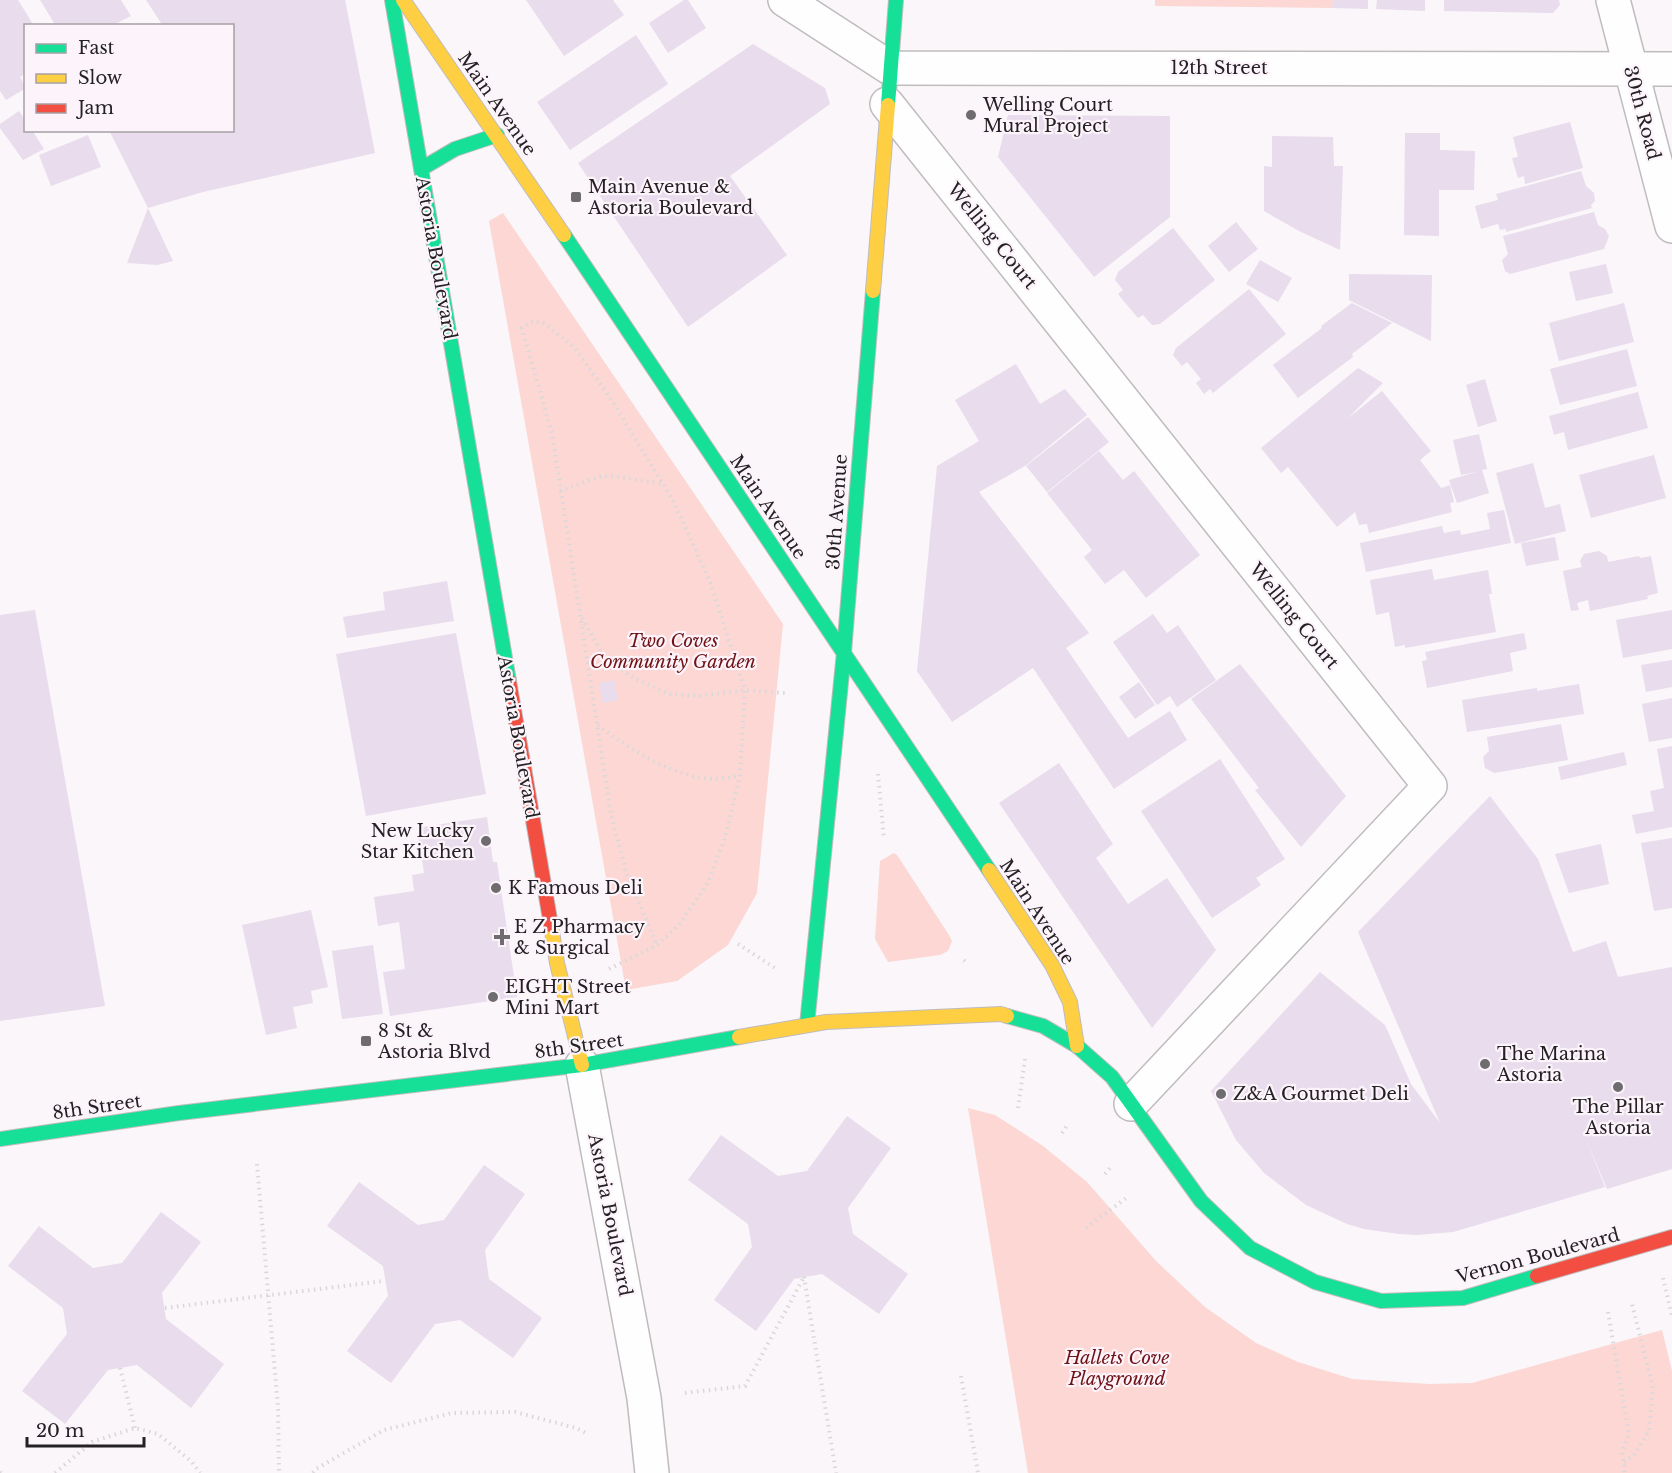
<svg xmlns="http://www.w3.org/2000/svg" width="1672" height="1473" viewBox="0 0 1672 1473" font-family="'Libre Baskerville',serif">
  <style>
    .green { fill: #fcd7d4 }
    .building { fill: #e8dced }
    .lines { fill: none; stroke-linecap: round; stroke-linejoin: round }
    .street-casing { stroke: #bfbcbe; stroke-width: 36 }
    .fast-casing { stroke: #bfbcbe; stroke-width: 16 }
    .slow-casing { stroke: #bfbcbe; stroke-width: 16 }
    .jam-casing { stroke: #bfbcbe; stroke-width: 16 }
    .path { stroke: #d9d8d9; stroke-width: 4; stroke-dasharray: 1.5 4.5; stroke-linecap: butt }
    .street { stroke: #fefefe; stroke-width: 33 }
    .fast { stroke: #16e098; stroke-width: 14 }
    .slow { stroke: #ffcf43; stroke-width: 14 }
    .jam { stroke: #f24e42; stroke-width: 14 }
    .poi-dot { fill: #6e6c6e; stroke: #fcf4fa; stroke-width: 2 }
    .labels { text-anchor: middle; stroke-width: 4.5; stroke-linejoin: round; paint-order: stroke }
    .street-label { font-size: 18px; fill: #232123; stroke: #fcf4fa }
    .poi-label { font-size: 18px; fill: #232123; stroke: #fcf4fa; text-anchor: start }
    .park-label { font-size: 18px; font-style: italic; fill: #701215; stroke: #fcf4fa }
  </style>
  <rect width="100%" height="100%" fill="#faf6f9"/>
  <path class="green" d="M1155,0H1333L1332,8L1155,6Z
    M503,213L783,624L757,893L728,945L677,981L626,990L489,221Z
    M894,853L897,855L949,935L952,941L948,951L940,955L888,962L875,939L880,861Z
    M968,1108L995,1115L1043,1146L1087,1182L1156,1261L1205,1307L1256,1343L1298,1362L1352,1379L1429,1384L1472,1383L1662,1330L1672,1371V1473H1028Z"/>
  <path class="building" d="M0,0H18L34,26H26V73L20,77L26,88L6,100L0,91Z
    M40,0H121L131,16L111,26H56Z
    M146,0H345L375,153L203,192L148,208L109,130H232V26H163Z
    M526,0H613L624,15L564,56Z
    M684,0H688L706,28L668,53L649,23Z
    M1333,0H1368V9L1332,8Z
    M1377,0H1425V11L1376,9Z
    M1444,0H1559L1560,5L1553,13L1444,11Z
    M636,35L668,84L570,150L537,102Z
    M753,44L825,88L830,104L730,176L787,255L688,327L578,163Z
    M19,111L26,121V130H32L44,149L23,160L0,128V124Z
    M1008,115L1170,116V217L1094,277L998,157Z
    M1570,122L1583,168L1525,184L1524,176L1518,178L1512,158L1518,157L1513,137Z
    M1405,133H1440V150L1475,151L1474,190H1439V236L1404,235Z
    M88,135L101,167L51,186L39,155Z
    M1272,136L1333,137L1334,166H1343L1340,250L1299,231L1264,211V166L1272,167Z
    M1581,171L1586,186L1594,193L1595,201L1591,205L1592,208L1506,232V229L1500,230L1498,224L1481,229L1475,206L1498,200L1496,194Z
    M148,208L173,261L157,265L127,263Z
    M1594,212L1598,225L1605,229L1609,236L1604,249L1510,274L1505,271L1502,260L1508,254L1503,236Z
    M1236,222L1258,249L1229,272L1208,246Z
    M1173,228L1215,280L1160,324L1152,325L1143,315L1138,318L1127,305L1118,294L1123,290L1115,280L1118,272Z
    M1260,260L1292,278L1278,302L1246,284Z
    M1606,264L1613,293L1576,301L1569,272Z
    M1349,274L1432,275L1431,341L1349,300Z
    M1249,289L1286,334L1213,393L1210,389L1204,394L1196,383L1201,379L1187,362L1182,366L1173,355L1176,348Z
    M1352,303L1392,323L1352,354L1353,357L1298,398L1273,365L1322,328L1321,326Z
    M1624,303L1634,342L1559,361L1549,323Z
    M1627,349L1637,386L1560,405L1550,369Z
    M1016,364L1040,404L1065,389L1087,415L1025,466L979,492L1089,633L1066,648L1128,738L1170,711L1187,740L1114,789L1033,668L952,722L917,671L937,466L979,441L955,400Z
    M1358,368L1383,383L1347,419L1382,391L1431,451L1420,460L1441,488L1450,485L1454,502L1450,503L1452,512L1369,533L1367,524L1359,525L1355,512L1337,527L1288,467L1281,473L1261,448Z
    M1485,379L1497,421L1478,427L1466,385Z
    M1638,392L1648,428L1568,450L1564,432L1554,435L1549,416Z
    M1088,417L1109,442L1047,492L1026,466Z
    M1479,434L1487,469L1482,470L1489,493L1457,503L1449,480L1476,472L1461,475L1453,440Z
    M1099,451L1123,480L1134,471L1200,555L1146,598L1124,570L1105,584L1084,557L1092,550L1047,493Z
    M1654,455L1666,498L1591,518L1579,475Z
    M1533,463L1545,508L1560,504L1566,531L1515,544L1496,473Z
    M1504,510L1511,543L1366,572L1360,543L1442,526L1444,533L1460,530L1461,535L1490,529L1487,513Z
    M1555,537L1559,560L1526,566L1521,543Z
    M1599,551L1607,556L1608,562L1639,556L1640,558L1651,556L1658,593L1647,596L1648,599L1590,611L1588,600L1577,603L1579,610L1571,611L1563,571L1582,567L1580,561L1584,554Z
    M1432,569L1434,580L1488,570L1492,594H1489L1496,632L1405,648V645L1395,647L1389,612L1376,615L1370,580Z
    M447,581L454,621L347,638L343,617L385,610L383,592Z
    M35,610L105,1006L0,1021V615Z
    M1672,610V649L1623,658L1616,620Z
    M1153,614L1167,633L1178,625L1216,680L1177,707L1170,696L1157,705L1113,642Z
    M456,633L486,794L366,816L336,654Z
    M1524,633L1527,649L1510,653L1513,671L1427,688L1422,661L1427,660L1425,652Z
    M1672,660V687L1646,692L1641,665Z
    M1240,664L1346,796L1301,847L1255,790L1259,788L1191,699Z
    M614,680L618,700L603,703L599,683Z
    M1139,682L1155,705L1135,719L1119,697Z
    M1579,684L1584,714L1467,732L1462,700L1537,688V691Z
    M1672,698V738L1649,742L1642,704Z
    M1561,724L1568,760L1494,773L1485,768L1483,757L1489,751L1487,737Z
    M1672,746V827L1636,834L1632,815L1654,811L1650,791L1664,788L1657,749Z
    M1624,752L1627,765L1561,780L1558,767Z
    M1220,759L1285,859L1256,878L1261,885L1212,918L1141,811Z
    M1059,763L1113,844L1096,858L1128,904L1167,878L1216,950L1152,1028L999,803Z
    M1490,796L1538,859L1573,952L1606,941L1618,977L1672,967V1169L1607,1189L1586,1139L1605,1187L1453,1232L1417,1235L1399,1234L1364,1229L1347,1224L1306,1205L1264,1173L1236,1140L1211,1091L1320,972L1385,1025L1411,1084L1440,1123L1358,932Z
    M487,817L493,862H497L517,997L390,1016L383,972L405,969L399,922L378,926L374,897L414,891L412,875L424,873L417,828Z
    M1672,838V908L1654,911L1641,843Z
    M1601,844L1609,884L1569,893L1555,854Z
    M311,910L328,987L311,991L313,1003L293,1007L297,1028L266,1035L242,925Z
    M373,945L383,1014L342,1019L332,951Z
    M847,1116L891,1148L848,1208L853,1234L908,1274L879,1314L822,1274L794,1279L756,1331L714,1300L752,1247L748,1224L688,1180L721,1135L778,1176L807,1171Z
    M484,1165L525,1194L485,1250L489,1279L542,1318L513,1358L460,1320L435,1324L391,1383L347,1351L388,1296L383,1266L327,1226L359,1182L418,1225L444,1220Z
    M161,1212L201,1242L162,1293L166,1319L224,1364L191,1408L137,1365L108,1370L65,1424L22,1391L67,1334L63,1308L8,1266L39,1226L93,1268L122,1263Z"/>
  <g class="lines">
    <g class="street-casing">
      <path id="street" d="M785,0L890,68L1672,69
        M1613,0L1672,226
        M887,104L1430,786L1131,1104
        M582,1065L644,1398L652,1473"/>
    </g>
    <g class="fast-casing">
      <path id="fast" d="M392,0L509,681
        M888,105L896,0
        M421,169L455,149L497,135
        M564,235L989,870
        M1007,1016L1043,1026L1077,1046L1112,1077L1201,1201L1250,1248L1315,1282L1381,1301L1463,1298L1537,1276
        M807,1025L844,652L873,291
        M0,1139L179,1113L582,1065L739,1037"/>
    </g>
    <g class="slow-casing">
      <path id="slow" d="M403,0L564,235
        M873,291L888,105
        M989,870L1052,965L1070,1002L1077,1046
        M551,925L557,963L582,1065
        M739,1037L826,1022L1001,1014L1007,1016"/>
    </g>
    <g class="jam-casing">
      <path id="jam" d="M509,681L551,925
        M1537,1276L1672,1237"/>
    </g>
    <path class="path" d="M560,491L602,476L618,477L664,484
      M582,618L601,651L630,676L669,694L697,696L745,690L785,693
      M598,725C634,753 693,791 740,775
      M878,774L884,839
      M738,944L775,968
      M964,960L968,964
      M609,969L657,945L679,925L707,884L724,841L740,775L745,690L710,582L674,502L611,399L574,347L543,323L533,321L522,328L552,433L611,815L627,875L657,945
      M1018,1108L1025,1059
      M1062,1133L1068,1124
      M257,1164L278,1408L279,1473
      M1105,1174L1113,1165
      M1086,1228L1126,1198
      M804,1277L836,1473
      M1663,1278L1672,1316
      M165,1308L384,1281
      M1608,1312L1629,1435L1622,1452L1625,1473
      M120,1368L135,1428
      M961,1376L978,1473
      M685,1393L745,1386L804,1277
      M1624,1462L1634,1455L1649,1431L1653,1388L1632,1304
      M0,1472L1,1473
      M55,1473L92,1442L135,1428L158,1434L192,1462L200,1473
      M313,1473L316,1469L384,1430L452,1413L515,1412L576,1428L588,1434"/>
    <use href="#street" class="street"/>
    <use href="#fast" class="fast"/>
    <use href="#slow" class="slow"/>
    <use href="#jam" class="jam"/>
  </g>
  <g class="poi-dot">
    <circle cx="971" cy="115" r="6"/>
    <rect x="570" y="191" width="12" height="12" rx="3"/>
    <circle cx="486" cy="841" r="6"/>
    <circle cx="496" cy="888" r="6"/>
    <path d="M499 928h6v6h6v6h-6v6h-6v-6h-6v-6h6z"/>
    <circle cx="493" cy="997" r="6"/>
    <rect x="360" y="1035" width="12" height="12" rx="3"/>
    <circle cx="1485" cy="1064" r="6"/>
    <circle cx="1618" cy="1087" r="6"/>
    <circle cx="1221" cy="1094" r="6"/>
  </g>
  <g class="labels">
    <g class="street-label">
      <text x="1219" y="74">12th Street</text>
      <text transform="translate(497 104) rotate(55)" y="6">Main Avenue</text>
      <text transform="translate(1642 113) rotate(75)" y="6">30th Road</text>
      <text transform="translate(992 236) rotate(51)" y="6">Welling Court</text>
      <text transform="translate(436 258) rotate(80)" y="6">Astoria Boulevard</text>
      <text transform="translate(768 507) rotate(56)" y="6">Main Avenue</text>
      <text transform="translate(837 512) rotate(-86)" y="6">30th Avenue</text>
      <text transform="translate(1294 616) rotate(51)" y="6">Welling Court</text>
      <text transform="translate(518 737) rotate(80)" y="6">Astoria Boulevard</text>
      <text transform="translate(1037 912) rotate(57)" y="6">Main Avenue</text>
      <text transform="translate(579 1046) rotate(-8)" y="6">8th Street</text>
      <text transform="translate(97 1107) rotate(-8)" y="6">8th Street</text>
      <text transform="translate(610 1215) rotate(79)" y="6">Astoria Boulevard</text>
      <text transform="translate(1538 1256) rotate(-15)" y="6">Vernon Boulevard</text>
    </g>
    <g class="poi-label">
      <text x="983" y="111">Welling Court<tspan x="983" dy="21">Mural Project</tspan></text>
      <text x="588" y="193">Main Avenue &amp;<tspan x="588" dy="21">Astoria Boulevard</tspan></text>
      <text x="474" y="837" text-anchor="end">New Lucky<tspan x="474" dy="21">Star Kitchen</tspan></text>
      <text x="508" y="894">K Famous Deli</text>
      <text x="514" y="933">E Z Pharmacy<tspan x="514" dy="21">&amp; Surgical</tspan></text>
      <text x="505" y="993">EIGHT Street<tspan x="505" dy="21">Mini Mart</tspan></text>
      <text x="378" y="1037">8 St &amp;<tspan x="378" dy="21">Astoria Blvd</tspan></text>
      <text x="1497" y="1060">The Marina<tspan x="1497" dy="21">Astoria</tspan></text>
      <text x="1233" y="1100">Z&amp;A Gourmet Deli</text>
      <text x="1618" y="1113" text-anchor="middle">The Pillar<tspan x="1618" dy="21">Astoria</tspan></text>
    </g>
    <g class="park-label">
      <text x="673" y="647">Two Coves<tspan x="673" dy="21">Community Garden</tspan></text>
      <text x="1117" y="1364">Hallets Cove<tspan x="1117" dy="21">Playground</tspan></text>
    </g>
  </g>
  <rect x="24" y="24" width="210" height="108" fill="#fcf4fa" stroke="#a5a0a4" stroke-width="1.5"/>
  <rect x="36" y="44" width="30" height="9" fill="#16e098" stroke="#a5a0a4" stroke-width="1.5"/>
  <text x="78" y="54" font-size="18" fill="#232123">Fast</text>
  <rect x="36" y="74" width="30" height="9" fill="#ffcf43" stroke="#a5a0a4" stroke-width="1.5"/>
  <text x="78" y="84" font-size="18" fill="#232123">Slow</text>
  <rect x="36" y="104" width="30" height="9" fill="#f24e42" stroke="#a5a0a4" stroke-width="1.5"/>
  <text x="78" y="114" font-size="18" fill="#232123">Jam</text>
  <path d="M27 1437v9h117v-9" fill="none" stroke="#232123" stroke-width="3"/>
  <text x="36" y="1437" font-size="18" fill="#232123" stroke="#fcf4fa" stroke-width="4.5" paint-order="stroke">20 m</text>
</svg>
